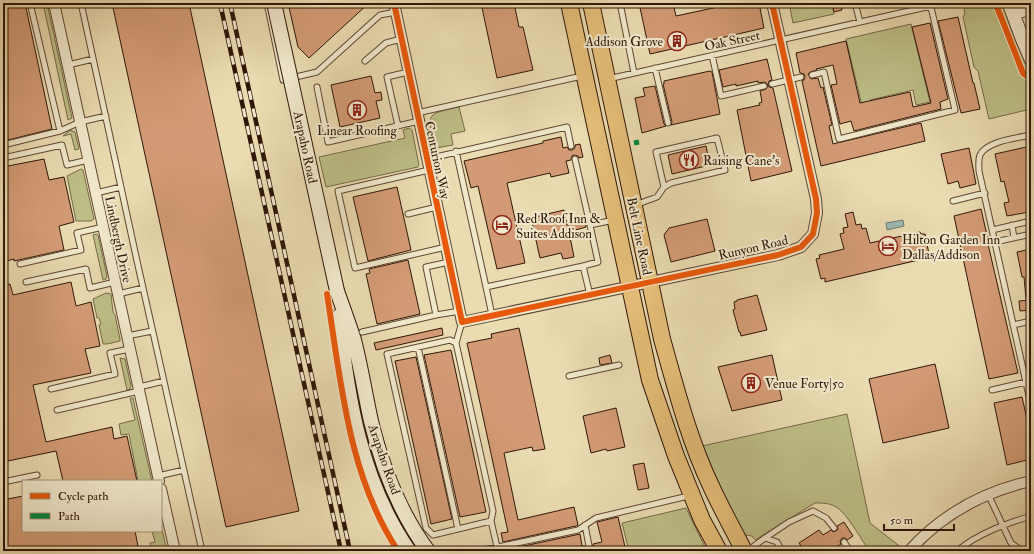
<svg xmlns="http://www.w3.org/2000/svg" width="1034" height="554" viewBox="0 0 1034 554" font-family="'IM FELL Double Pica',serif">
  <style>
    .green { fill: #bdbe87; stroke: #766a48 }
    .water { fill: #9ab9b5; stroke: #6f7870 }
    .building { fill: #d39b75; stroke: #2f1608 }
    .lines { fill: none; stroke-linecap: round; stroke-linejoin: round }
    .service-casing { stroke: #5e4732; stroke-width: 7 }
    .minor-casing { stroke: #5e4732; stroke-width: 12 }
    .tertiary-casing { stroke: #5e4732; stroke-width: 15 }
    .secondary-casing { stroke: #2f1608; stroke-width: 16 }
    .primary-casing { stroke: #2f1608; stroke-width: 18 }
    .service { stroke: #f1e8cc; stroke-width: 5 }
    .minor { stroke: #f1e8cc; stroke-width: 10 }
    .tertiary { stroke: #f1e8cc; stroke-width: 13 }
    .secondary { stroke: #f1e8cc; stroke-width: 14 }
    .primary { stroke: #e5be78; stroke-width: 16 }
    .rail-casing { stroke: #2f1608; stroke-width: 4.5 }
    .rail { stroke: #f1e8cc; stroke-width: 3; stroke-dasharray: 9; stroke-linecap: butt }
    .secondary-bridge-casing { stroke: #2f1608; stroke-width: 16; stroke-linecap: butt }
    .secondary-bridge { stroke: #f1e8cc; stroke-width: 14 }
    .quiet { stroke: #00873e; stroke-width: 5; stroke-dasharray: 10 5; stroke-linecap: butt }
    .cycleway-casing { stroke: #f1e8cc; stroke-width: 8 }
    .cycleway { stroke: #e8590c; stroke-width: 6 }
    .labels { text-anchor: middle; stroke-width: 4; stroke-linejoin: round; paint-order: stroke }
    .street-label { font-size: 13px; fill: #2f1608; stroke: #f1e8cc }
    .poi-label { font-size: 13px; fill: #2f1608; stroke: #f1e8cc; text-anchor: start }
  </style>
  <rect width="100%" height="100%" fill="#eadbb1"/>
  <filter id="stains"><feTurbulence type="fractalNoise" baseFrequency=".005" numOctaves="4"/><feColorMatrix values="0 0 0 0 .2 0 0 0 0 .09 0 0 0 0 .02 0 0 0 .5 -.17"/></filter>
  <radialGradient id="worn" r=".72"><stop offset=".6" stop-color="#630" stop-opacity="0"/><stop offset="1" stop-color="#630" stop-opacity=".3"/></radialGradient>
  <path class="green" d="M43,3H47L72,118L68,120Z
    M789,3H832L834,14L793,23Z
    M963,3H1002L1015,41L1031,70V109L989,119L978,71L974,67L963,17L965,13Z
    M911,24L930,102L916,105L913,90L870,100L873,112L864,114L846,39Z
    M459,107L465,131L451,134L453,145L436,148L434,146C427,113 426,114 459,107Z
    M409,128L412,130L419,165L418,167L326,187L319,157L405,138L403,130Z
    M70,130L75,132L79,149L75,150L71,134L63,136Z
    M81,169L83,170L94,219L91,221H76L67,176Z
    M96,234L98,235L107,276L106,279L103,280L93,235Z
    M106,293L111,294L113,312L115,315L120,339V341L107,344H103L99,325L101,324L99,318H97L93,299Z
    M120,358L125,359L131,386L130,389L127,390Z
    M130,398H133L134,403L152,481H138L129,434L121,435L119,424L135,420Z
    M847,414L870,523L902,548L900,551H874L871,548L868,549C861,539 846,512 836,507C830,503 822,503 815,503L755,540L752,536L746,535L743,537L702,446Z
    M686,508L707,551H629L622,523Z
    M161,525L167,551H152L150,543L155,542L152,531H161Z"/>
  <path class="water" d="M903,220L904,226L887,230L886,223Z"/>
  <path class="building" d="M3,3H25L52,129L8,140L3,114Z
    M112,3H189L299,511L226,527Z
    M288,3H369L309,58L298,47Z
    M481,3H514L519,27H523L533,70L497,78Z
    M639,3H673L676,16L727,5L726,3H759L764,28L650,54Z
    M832,3H840L842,10L834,12Z
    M958,17L973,83H974L980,109L961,113L938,21Z
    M930,23L948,99L940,102L941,109L854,131L851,121L840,124L831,85L837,84L833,65L816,69L817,70L810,72L808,74L811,79L818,78L821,88L823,87L832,125L829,126L833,144L921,123L925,141L821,166L802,81L804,80L805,76L804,74L800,73L796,53L846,41L860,103L910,92L913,107L931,103L912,27Z
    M767,59L772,80L769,81L768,85L769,87L773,88L792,171L751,181L737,110L760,105L759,103L762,102L760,91L766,89L768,85L765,82L758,83V81L736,86V84L723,87L719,70Z
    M710,71L712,72L720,114L671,125L672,122L663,84H664V81Z
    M371,76L375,93L381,92L382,100L376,101L380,118L340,127L331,85Z
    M655,86L664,124L666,126L642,133L635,98L645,96L643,88Z
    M561,137L563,148L567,147L569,150H572L575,148V145L580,144L583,157L579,158L578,156L574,155L572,156L571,160L566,161L569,173L551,177L550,173L507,183L525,263L497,269L478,186L471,188L464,161L543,143V141Z
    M706,146L710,165L672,174L668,155Z
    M1031,146V197L1026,198L1029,212L1007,216L1004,203L1009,202L1004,181L1001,182L995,154Z
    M969,148L976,184L960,188L958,181L948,184L941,154Z
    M44,159L49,180L64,177L74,222L59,226L64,250L14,261V259L3,262V221L6,220L3,209V167Z
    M397,187L411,250L368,261L353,197Z
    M981,209L989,244H988L1018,373L989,379L954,216Z
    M564,210L567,225L585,221L586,227L569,232L574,257L563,259L561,253L540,258L531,218Z
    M853,212L856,225L861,224L862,229L866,228L870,243L920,232L921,234H925L929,254L926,255L927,258L825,282V278L821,279L816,259L820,258L819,255L844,249L840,234L844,233L843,228L848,227L845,214Z
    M707,219L715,251L671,262L664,235L669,228Z
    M1031,249V298L1026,299L1024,277H1022L1017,252Z
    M408,260L420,314L377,324L366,274L370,273L369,269Z
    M71,282L76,306L91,302L100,346L85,349L91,373L33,385L46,442L112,427L114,439L127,436L137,481H63L56,451L3,462V286L10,284L13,295Z
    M757,295L767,330L741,336L740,332H739L733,310L735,309L734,302L737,301V300Z
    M1031,300V310L1020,311L1019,301Z
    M442,328L443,335L376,350L374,343Z
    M519,328L545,449L533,451L532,447L504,453L518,520L574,507L578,525L576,526L503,542L501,533L508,532L467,343L492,338L491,334Z
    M451,350L486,512L460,517L424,355Z
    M610,355L612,363L600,365L599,358Z
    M772,355L782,400L732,411L718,367Z
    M416,357L452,519L431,524L395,361Z
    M935,364L949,428L883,443L869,379Z
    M1022,397L1031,437V459L1007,465L994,403Z
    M616,408L625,447L607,451L606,449L591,453L583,416Z
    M644,463L649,488L638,490L633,465Z
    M23,496V531H135L138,546L114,551H3V500Z
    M618,517L626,551H594L593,544L602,542L597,522Z
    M844,522L853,536L847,540L845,538H842L840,541L841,544L830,551H804L799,543L819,530L823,535L831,530L833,532L836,531L838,529L837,526Z
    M580,534L582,546H585L586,551H505V550Z"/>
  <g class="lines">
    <g class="service-casing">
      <path id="service" d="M30,3L60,131
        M81,3L137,261L202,551
        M267,3L283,80L317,72L380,15L396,12
        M620,3L634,73
        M855,3L860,22
        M712,55L721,96L764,86
        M365,61L386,43L401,39
        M68,65L93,59
        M655,68L668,123
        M812,75L824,72L839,139L955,110L930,3
        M608,79L931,6
        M772,84L801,77
        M317,87L328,142L419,121
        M417,113L582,76
        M398,126L387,77L408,72
        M1031,135C1017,138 987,141 980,155C978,160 979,166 979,171L1031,405
        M3,145L60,131L80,122L106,116
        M456,151L486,287
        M3,158L62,145L67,165L88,160
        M427,159L567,127L571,146
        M575,159L590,225L614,220
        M429,170L338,191L355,268L446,247
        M96,193L121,187
        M953,201L985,193
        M635,205L657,197L664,187L671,183L725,170L717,138L656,152L664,187
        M408,214L437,207
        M1012,225L1014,238
        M992,230L1031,221
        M995,242L1031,234
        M449,262L426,267L436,315L460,311
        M20,264L81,250L77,233L103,227
        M26,282L86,269L90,288L115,282
        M118,294L143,288
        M590,295L583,266L598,262L590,225
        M492,315L486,287L583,266
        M462,322L456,343L493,511L491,521L498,551
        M1013,325L1031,321
        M362,332L436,315
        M127,336L152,331
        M456,343L450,340L387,354L426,528L433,535L491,521
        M418,347L458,529
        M569,376L619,365
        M139,387L164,381
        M51,389L115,374L110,353L130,349
        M992,390L1026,382
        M57,410L139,391
        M158,476L184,470
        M3,482L37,475
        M988,494L1011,543L1022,551
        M585,525L590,551
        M765,538L789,522L813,511L826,518L834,528
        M844,542L850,551
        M479,551L578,530L596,518L684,497L689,495
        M747,551L765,538L777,542L782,551
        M957,551C979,533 1005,524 1031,516"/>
    </g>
    <g class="minor-casing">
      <path id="minor" d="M54,3L159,481
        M394,3L462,322L778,255L801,247L813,234L817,213L816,199L772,3
        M1013,14L1031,10
        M161,489L175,551
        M909,551C942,514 983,492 1031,481"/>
    </g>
    <g class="tertiary-casing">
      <path id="tertiary" d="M1009,3L1022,38L1031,59"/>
    </g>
    <g class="secondary-casing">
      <path id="secondary" d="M337,291C343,308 349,324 354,340C361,367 365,394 371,421C382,467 400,513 428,551
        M339,316C347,398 361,482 409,551"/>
    </g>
    <g class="primary-casing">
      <path id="primary" d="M569,3L650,380L676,456L702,520L719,551
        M591,3L662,339C676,389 689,440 711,486C721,508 733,529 744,551"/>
    </g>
    <use href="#service" class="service"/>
    <use href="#minor" class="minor"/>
    <use href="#tertiary" class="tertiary"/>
    <use href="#secondary" class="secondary"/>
    <use href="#primary" class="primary"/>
    <g class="rail-casing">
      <path id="rail" d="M220,3L341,551
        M230,3L350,551"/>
    </g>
    <use href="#rail" class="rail"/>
    <g class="secondary-bridge-casing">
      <path id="secondary-bridge" d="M274,3L337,291"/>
    </g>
    <use href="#secondary-bridge" class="secondary-bridge"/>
    <path class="quiet" d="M634,143L639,142"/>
    <g class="cycleway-casing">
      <path id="cycleway" d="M394,3L462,322L778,255L801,247L813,234L817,213L816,199L772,3
        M995,3L1001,17L1023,73L1031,79
        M327,294C341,382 348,475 398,551"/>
    </g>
    <use href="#cycleway" class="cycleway"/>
  </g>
  <defs>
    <g id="building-ring" transform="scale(1)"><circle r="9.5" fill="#f1e8cc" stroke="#8f2418" stroke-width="1.5"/><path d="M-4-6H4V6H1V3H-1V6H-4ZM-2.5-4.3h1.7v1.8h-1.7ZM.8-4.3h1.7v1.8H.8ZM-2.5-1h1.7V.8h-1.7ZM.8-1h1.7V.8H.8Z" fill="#8f2418"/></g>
    <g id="restaurant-ring" transform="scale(1)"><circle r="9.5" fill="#f1e8cc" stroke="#8f2418" stroke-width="1.5"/><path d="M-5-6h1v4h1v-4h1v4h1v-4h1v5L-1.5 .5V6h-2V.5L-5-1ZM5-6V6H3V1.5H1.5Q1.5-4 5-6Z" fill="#8f2418"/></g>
    <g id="hotel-ring" transform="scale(1)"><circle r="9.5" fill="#f1e8cc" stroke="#8f2418" stroke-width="1.5"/><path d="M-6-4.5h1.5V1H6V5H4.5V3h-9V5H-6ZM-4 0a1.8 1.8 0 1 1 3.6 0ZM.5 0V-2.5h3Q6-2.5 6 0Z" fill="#8f2418"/></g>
  </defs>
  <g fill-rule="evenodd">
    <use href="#building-ring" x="677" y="41"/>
    <use href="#building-ring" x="357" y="110"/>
    <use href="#restaurant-ring" x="689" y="160"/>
    <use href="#hotel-ring" x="502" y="225"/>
    <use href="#hotel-ring" x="888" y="246"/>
    <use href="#building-ring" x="751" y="383"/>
  </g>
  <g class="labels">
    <g class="street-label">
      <text transform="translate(732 40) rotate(-12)" y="5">Oak Street</text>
      <text transform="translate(306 147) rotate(78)" y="5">Arapaho Road</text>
      <text transform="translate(438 160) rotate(78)" y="5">Centurion Way</text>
      <text transform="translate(640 236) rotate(78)" y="5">Belt Line Road</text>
      <text transform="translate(119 239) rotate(78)" y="5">Lindbergh Drive</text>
      <text transform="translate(753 247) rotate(-13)" y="5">Runyon Road</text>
      <text transform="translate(385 459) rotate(71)" y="5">Arapaho Road</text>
    </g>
    <g class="poi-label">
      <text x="663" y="46" text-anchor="end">Addison Grove</text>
      <text x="357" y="135" text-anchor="middle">Linear Roofing</text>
      <text x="703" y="165">Raising Cane's</text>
      <text x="516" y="223">Red Roof Inn &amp;<tspan x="516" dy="15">Suites Addison</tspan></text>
      <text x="902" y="244">Hilton Garden Inn<tspan x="902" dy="15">Dallas/Addison</tspan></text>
      <text x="765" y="388">Venue Forty|50</text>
    </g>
  </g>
  <rect width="1034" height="554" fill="none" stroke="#eadbb1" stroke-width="16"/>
  <rect x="4" y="4" width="1026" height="546" fill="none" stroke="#2f1608" stroke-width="2"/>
  <rect x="8" y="8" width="1018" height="538" fill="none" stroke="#2f1608"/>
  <rect x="22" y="480" width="140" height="52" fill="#f1e8cc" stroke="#a3947e"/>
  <rect x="30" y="493" width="20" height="6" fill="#e8590c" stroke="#a3947e"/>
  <text x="58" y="500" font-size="12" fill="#2f1608">Cycle path</text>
  <rect x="30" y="513" width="20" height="6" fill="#00873e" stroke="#a3947e"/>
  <text x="58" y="520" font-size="12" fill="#2f1608">Path</text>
  <path d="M884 524v6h70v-6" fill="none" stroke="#2f1608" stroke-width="2"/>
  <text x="890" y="524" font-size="12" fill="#2f1608" stroke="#f1e8cc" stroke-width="3" paint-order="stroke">50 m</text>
  <rect width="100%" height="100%" filter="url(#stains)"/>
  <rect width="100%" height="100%" fill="url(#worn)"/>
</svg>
